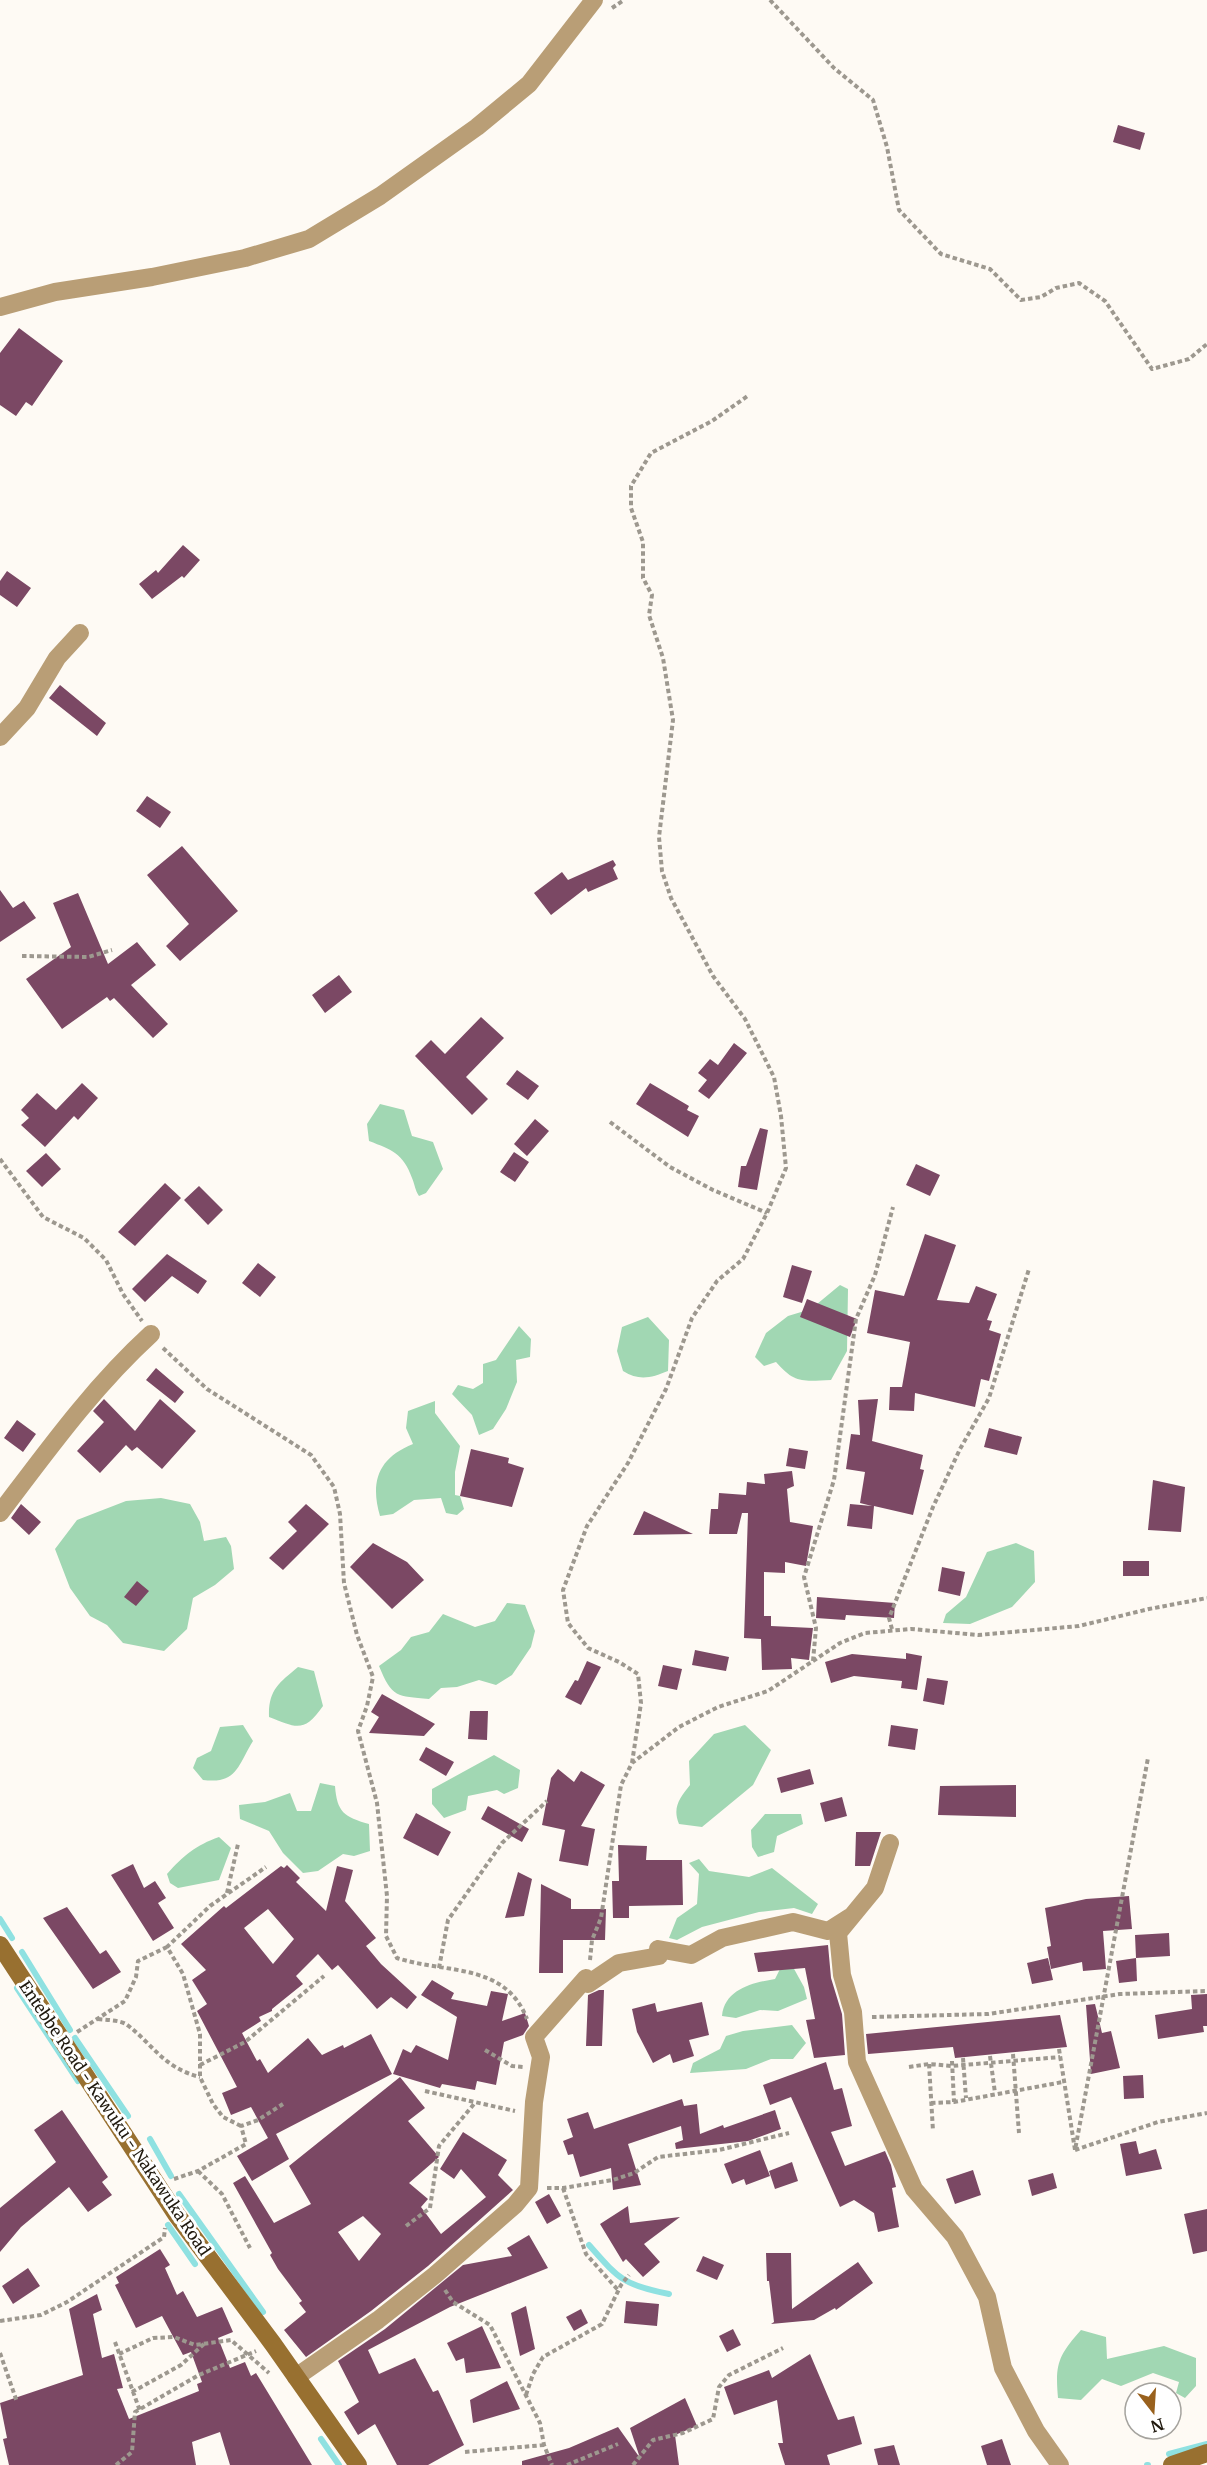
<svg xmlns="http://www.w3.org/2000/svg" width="1207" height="2465" viewBox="0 0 1207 2465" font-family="Merriweather,serif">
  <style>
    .green { fill: #a1d7b3 }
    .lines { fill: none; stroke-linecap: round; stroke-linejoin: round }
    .stream { stroke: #8fe1e1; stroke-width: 6 }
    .building { fill: #7b4864; fill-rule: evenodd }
    .path { stroke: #9d988f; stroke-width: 4; stroke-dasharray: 4.5 3; stroke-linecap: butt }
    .street { stroke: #b99e76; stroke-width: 18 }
    .secondary { stroke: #987030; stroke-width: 18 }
    .labels { text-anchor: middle; stroke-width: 6; stroke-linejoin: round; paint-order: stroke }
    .street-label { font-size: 16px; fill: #1f180d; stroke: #fff }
  </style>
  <rect width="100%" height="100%" fill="#fefaf4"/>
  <path class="green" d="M380,1104L404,1110L412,1136L433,1142L443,1169L426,1193L419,1196C415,1190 415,1185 412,1178C403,1153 392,1150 369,1141L367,1124Z
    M840,1285L848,1289L847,1351L831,1380C803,1381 795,1384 776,1362L764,1366L755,1357L766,1333L788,1316L811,1309Z
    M648,1317L669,1340L668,1371C651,1378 639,1381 623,1371L617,1351L622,1327Z
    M519,1326L531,1339L530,1357L516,1360L517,1382L506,1409L493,1429L479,1435L472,1415L452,1394L458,1385L473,1389L483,1383V1364L496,1360Z
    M435,1401V1413L460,1446L455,1472V1495L460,1496L464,1509L457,1515L446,1513L441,1498L414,1500L393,1514L380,1516C370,1482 378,1458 413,1444L406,1428L408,1411Z
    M161,1498L190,1504L200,1522L204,1541L226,1537L231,1546L234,1569L215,1585L193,1598L187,1629L164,1651L123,1643L107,1625L90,1616L70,1588L55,1549L77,1520L126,1501Z
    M1016,1543L1034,1551L1035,1582L1012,1607L970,1624L943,1623L946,1614L966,1597L987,1552Z
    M507,1603L525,1605L535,1631L531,1647L512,1675L496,1685L479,1680L457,1687L441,1688L429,1699C397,1696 392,1698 379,1666L401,1650L411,1637L429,1632L443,1614L475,1627L495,1621Z
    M298,1667L314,1671L323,1706C304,1733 297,1728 269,1717C268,1690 279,1683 298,1667Z
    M243,1725L253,1741C237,1767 237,1784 203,1780L193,1768L197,1758L211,1751L220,1727Z
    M745,1725L771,1750L753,1785L702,1827L679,1824C672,1807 680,1798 690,1785L689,1761L714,1734Z
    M494,1755L520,1770L518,1788L504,1794L497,1790L468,1796L466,1810L444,1818L432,1804V1789Z
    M320,1783L335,1786C337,1812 344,1817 369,1824L370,1851L354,1856L343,1854L318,1871L303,1873L283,1853L269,1831L240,1819L239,1805L265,1802L290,1793L297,1811H311Z
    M765,1814H801L803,1824L777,1836L774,1852L758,1857L752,1847L751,1830Z
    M219,1837L231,1848L219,1880L178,1888L170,1883L167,1874C183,1856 196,1845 219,1837Z
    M699,1859L709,1871L749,1877L772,1868L818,1904L812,1914L794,1908L759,1912L702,1927L677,1940L669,1938L677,1918L697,1904L699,1874L689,1863Z
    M781,1967H793L804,1987L807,1999L778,2011L760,2010L736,2018L722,2016C725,1989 752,1983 775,1979Z
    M792,2025L806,2043L793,2059H771L746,2069L690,2073L693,2063L720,2049L726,2036L743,2031Z
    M1081,2330L1106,2337L1107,2359L1164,2346L1196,2358V2386L1185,2398L1176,2393L1179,2382L1153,2373L1121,2386L1102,2379L1081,2400L1058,2398C1055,2364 1058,2356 1081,2330Z"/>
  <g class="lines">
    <path class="stream" d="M0,1919L12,1938
      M22,1952L70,2030
      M17,1988L78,2081
      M75,2038L128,2116
      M150,2139L171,2176
      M179,2194L263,2312
      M168,2225L195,2264
      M589,2245C619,2279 623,2285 669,2294
      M321,2439L339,2465
      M1169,2454L1207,2444
      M1147,2465H1148"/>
  </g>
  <path class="building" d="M1118,125L1145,133L1140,150L1113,142Z
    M19,328L63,361L32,406L26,402L16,416L0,405V353Z
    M183,545L200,560L184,578L182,576L152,599L139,584L156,570L158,573Z
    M7,571L31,588L17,607L0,595V581Z
    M60,685L106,723L97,736L49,698Z
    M147,796L171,812L160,828L136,811Z
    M182,846L238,911L180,961L166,946L189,924L147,875Z
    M613,860L616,865L613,868L618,879L588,892L586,888L551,915L534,893L562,872L568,880Z
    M0,890L13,908L24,901L36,918L0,942Z
    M78,893L108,964L137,942L156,965L131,985L168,1024L153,1038L114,998L110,1001L107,997L62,1029L26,979L71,947L53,903Z
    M339,975L352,992L325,1013L312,995Z
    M481,1017L504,1038L466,1077L488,1099L472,1115L415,1056L431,1040L445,1054Z
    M734,1043L747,1053L709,1099L698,1091L707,1080L698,1073L710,1059L718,1065Z
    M517,1070L539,1086L528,1100L506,1084Z
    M82,1083L98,1098L78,1120L74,1116L45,1147L21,1125L29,1118L21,1110L37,1093L56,1110Z
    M650,1083L689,1106L687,1110L699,1116L688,1137L636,1104Z
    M535,1119L549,1131L527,1156L514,1144Z
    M760,1128L768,1130L757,1190L738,1187L741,1166H746Z
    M514,1152L529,1162L515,1182L500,1172Z
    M46,1153L61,1169L42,1187L26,1171Z
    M916,1164L940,1175L930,1196L906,1185Z
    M165,1183L181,1198L135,1246L118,1232Z
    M199,1186L223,1210L208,1225L184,1200Z
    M925,1234L956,1245L937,1300L969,1303L976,1286L997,1294L987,1320L992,1321L989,1330L1001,1334L989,1381L981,1379L975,1407L915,1393L914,1411L889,1410L890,1387H902L910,1342L867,1333L875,1290L904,1296Z
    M167,1254L207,1281L198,1294L172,1276L145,1302L132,1289Z
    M258,1263L276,1277L260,1297L242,1283Z
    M792,1265L812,1271L802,1303L783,1297Z
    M807,1299L857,1319L850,1337L800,1317Z
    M156,1368L184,1392L175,1403L146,1380Z
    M104,1399L135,1431L160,1399L196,1431L162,1469L137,1447L132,1451L126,1445L100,1473L77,1451L104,1422L93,1411Z
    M878,1399L872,1441L923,1455L920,1469L924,1470L913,1515L874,1506L872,1529L847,1526L850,1504L872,1506L860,1503L865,1472L846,1469L851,1434L860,1435L858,1400Z
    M17,1420L36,1434L23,1452L4,1438Z
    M989,1428L1022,1437L1017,1455L984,1447Z
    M789,1448L808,1451L805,1469L786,1466Z
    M471,1449L509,1458L508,1463L524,1468L512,1507L460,1496Z
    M792,1471L794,1486L787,1489L790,1522L813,1526L806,1566L785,1562V1573L764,1572V1616H771V1626L813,1628L809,1660L791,1658L792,1669L762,1670L761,1639L744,1638L748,1513H742L737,1534H709L711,1509H718L719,1493L746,1495L747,1482L765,1484L764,1474Z
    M1153,1480L1185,1487L1181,1532L1148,1530Z
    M21,1504L41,1522L29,1535L11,1518Z
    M306,1504L329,1524L283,1570L269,1558L297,1531L288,1522Z
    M644,1511L693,1534L633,1535Z
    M373,1543L407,1562L424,1580L392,1609L350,1567Z
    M1123,1561H1149V1576H1123Z
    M942,1567L965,1572L960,1596L938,1591Z
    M137,1581L149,1591L136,1606L124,1597Z
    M817,1597L895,1603L894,1618L846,1615L845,1620L816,1618Z
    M695,1650L729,1657L726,1671L692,1665Z
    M906,1653L922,1656L917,1690L901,1688L902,1681L854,1676L831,1683L825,1662L852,1654L906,1659Z
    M587,1661L601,1667L581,1705L565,1697L575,1680L578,1681Z
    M663,1665L682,1669L677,1690L658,1686Z
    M927,1678L948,1681L944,1705L923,1701Z
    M382,1694L435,1724L424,1736L369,1733L379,1717L371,1712Z
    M470,1711H488L487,1740L468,1739Z
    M891,1725L918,1729L915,1750L888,1746Z
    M426,1747L454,1762L446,1776L419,1760Z
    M558,1769L574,1782L581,1771L605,1785L581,1826L595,1829L588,1866L559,1861L565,1830L542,1825L551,1778Z
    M810,1769L814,1784L781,1793L777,1778Z
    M1016,1785V1817L938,1815L940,1786Z
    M842,1797L847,1816L825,1822L820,1803Z
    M488,1806L529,1829L522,1842L481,1819Z
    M416,1813L451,1832L438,1856L403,1838Z
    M856,1832H881L870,1866H855Z
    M618,1845L647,1846L646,1860H682L683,1905L629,1906V1918H613L612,1881H619Z
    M133,1864L144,1888L155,1881L166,1898L158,1903L174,1928L153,1941L111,1875Z
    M287,1865L300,1878L296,1882L326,1911L337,1866L353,1870L345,1901L376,1938L366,1946L381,1964L417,1997L407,2009L391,1997L377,2009L338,1965L332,1970L318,1954L296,1976L303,1984L272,2009V2011L259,2017L261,2021L242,2033L257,2061L260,2059L268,2073L308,2038L322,2055L343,2045L344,2048L371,2034L392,2074L276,2134L289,2159L252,2181L237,2156L268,2138L251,2107L231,2115L222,2093L237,2087L197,2011L207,2004L192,1980L206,1970L181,1944L224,1906L226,1908L281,1866L284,1868ZM268,1909L294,1939L273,1964L244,1928Z
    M518,1872L532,1879L524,1916L505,1918Z
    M541,1884L571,1899V1909H606L605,1940H563V1973H539Z
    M1129,1896L1132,1929L1103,1931L1106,1969L1083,1971L1082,1962L1051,1969L1047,1947L1051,1946L1045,1908L1086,1899Z
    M67,1907L100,1954L106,1950L121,1972L93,1989L43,1918Z
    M1169,1933L1170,1956L1136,1958L1135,1935Z
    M828,1945L831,1978L842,2014L845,2055L814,2058L806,2020L815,2019L805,1968L758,1972L754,1953Z
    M1048,1958L1053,1980L1032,1984L1027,1963Z
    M1136,1958L1137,1981L1119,1983L1116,1961Z
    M432,1980L454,1993L451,1999L487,2006L491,1991L508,1994L502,2021L525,2013L529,2026L523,2035L504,2042L496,2085L477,2081L475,2090L442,2084L440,2088L393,2074L403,2049L411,2053L416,2045L448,2060L457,2017L421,1995Z
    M599,1990H604L602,2046H586L588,1995Z
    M1207,1994V2026H1203L1204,2032L1158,2039L1155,2015L1192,2009L1191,1995Z
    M702,2002L709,2035L689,2040L694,2056L673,2063L670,2054L653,2063L637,2032L632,2009L655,2003L657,2012Z
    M1095,2004L1102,2033L1111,2031L1120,2068L1091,2074L1086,2005Z
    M1060,2015L1067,2047L955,2058L953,2047L868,2054L866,2034Z
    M826,2062L834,2090L842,2088L852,2126L831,2132L845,2166L885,2151L891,2165L896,2187L892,2188L899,2227L878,2232L874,2213L854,2200L840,2207L791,2097L770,2105L763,2085Z
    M1143,2075L1144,2098L1124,2099L1123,2076Z
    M400,2077L425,2108L408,2121L439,2157L409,2183L428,2199L421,2207L441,2234L486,2197L461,2169L454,2179L440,2169L463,2132L507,2160L498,2175L513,2190L428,2266L371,2311L306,2357L284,2330L306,2312L299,2303L302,2301L278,2269L270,2255L272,2253L233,2183L245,2176L274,2223L311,2204L289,2166ZM363,2216L381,2234L359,2261L338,2232Z
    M682,2099L684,2106L697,2104L700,2134L723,2125L724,2128L775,2110L781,2129L748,2141L676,2149L675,2143L683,2140L681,2126L628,2144L641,2185L613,2190L611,2168L580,2177L573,2154L568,2155L563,2141L573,2137L567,2119L588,2112L594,2129Z
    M62,2110L108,2177L102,2182L112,2195L88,2212L69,2187L21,2227L0,2252V2208L56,2162L34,2130Z
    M1136,2141L1139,2154L1156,2149L1162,2169L1126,2176L1120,2144Z
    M760,2150L770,2176L746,2185L744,2179L732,2184L724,2164Z
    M792,2162L798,2181L775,2189L769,2171Z
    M973,2170L981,2195L955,2204L946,2179Z
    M1053,2173L1057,2188L1032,2196L1028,2180Z
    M549,2194L561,2216L547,2224L535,2202Z
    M628,2206L630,2223L680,2217L644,2244L660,2262L643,2277L626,2259L623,2262L600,2224Z
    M1207,2209V2251L1193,2254L1184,2214Z
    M529,2235L548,2268L450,2307L368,2350L379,2374L415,2358L433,2392L438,2390L464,2445L428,2465H397L375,2424L358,2435L344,2412L359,2402L338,2361L385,2329L463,2265L512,2256L507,2248Z
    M160,2249L170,2265L165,2268L177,2295L183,2291L197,2317L222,2307L233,2332L218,2338L230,2368L245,2362L251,2376L256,2373L312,2465H230L220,2432L192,2442L196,2465H9L3,2439L7,2438L0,2403L83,2375L69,2309L97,2294L102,2310L93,2314L102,2358L114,2354L123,2388L117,2389L129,2419L199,2391L197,2384L202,2382L191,2352L183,2355L162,2316L136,2328L115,2285L119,2283L116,2277Z
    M766,2253H791L792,2309L858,2262L873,2283L836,2310L835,2308L814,2320L771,2324L774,2322L769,2281H767Z
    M703,2256L724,2265L717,2280L696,2271Z
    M28,2268L40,2286L13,2304L2,2286Z
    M626,2301L659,2304L657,2326L624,2323Z
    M526,2306L535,2349L520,2356L511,2313Z
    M581,2309L588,2323L574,2331L566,2317Z
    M482,2326L501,2368L466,2373L464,2358L456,2361L447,2343Z
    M733,2329L741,2345L727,2352L719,2336Z
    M810,2354L838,2420L854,2416L862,2444L827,2455L830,2465H785L778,2443H783L777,2400L734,2415L724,2387L769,2370L772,2378Z
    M507,2381L520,2409L473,2423L470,2400Z
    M685,2398L697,2426L675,2435L679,2465H522V2461L569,2448L618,2427L640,2458L630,2428Z
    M1002,2439L1011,2465H987L981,2446Z
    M894,2445L900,2465H878L874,2449Z"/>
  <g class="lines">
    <path class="path" d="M770,0L834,68L873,100L887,147L899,210L941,254L990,269L1021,300L1041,297L1056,288L1079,283L1105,301L1152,369L1189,359L1207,344
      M612,8L624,0
      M22,956L88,957L112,950
      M610,1122L670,1167L713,1190L767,1213
      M0,1159L43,1217L84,1238L106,1260L123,1294L142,1321
      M163,1348L207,1389L311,1455L334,1487L340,1514L344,1583L357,1635L373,1677L367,1706L358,1731L377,1803L387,1896L386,1936L397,1958C446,1974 505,1962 527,2019
      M892,1629L889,1618L933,1507L960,1449L989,1398L1029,1269
      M813,1661L816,1628L804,1577L834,1480L856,1319L875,1275L893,1207
      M632,1763L641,1703L638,1674L619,1662L588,1648L568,1623L563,1590L587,1526L628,1463L666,1389L692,1318L717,1281L743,1259L767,1213L786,1168L781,1116L774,1077L745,1019L713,976L671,898L662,871L659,837L673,720L663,658L649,615L652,595L643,578V542L631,508V486L651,453L712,421L749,395
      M227,1893L238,1844
      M590,1960L592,1940L601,1918L621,1785L632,1763L679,1727L718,1707L768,1691L840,1643L865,1633L911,1629L978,1635L1079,1626L1149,1609L1207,1598
      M439,1968L448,1920L502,1843L547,1801
      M872,2017L988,2014L1120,1994L1207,1991
      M98,2019C106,2020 119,2020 126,2024C153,2044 163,2068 200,2077
      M77,2032L125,2001L136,1977L138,1961L167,1947
      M1059,2049L1075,2150L1148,1758
      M485,2050L512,2066L523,2067
      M1013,2054L1019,2133
      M990,2056L995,2093
      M963,2058L966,2098
      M952,2061L954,2102
      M929,2064L933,2131
      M200,2065L245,2042L324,1976
      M909,2067L929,2064L952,2066L1060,2057
      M425,2091L515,2111
      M931,2103L954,2102L1063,2082
      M241,2126L223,2117L213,2104L200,2077V2034L183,1974L167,1947L210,1906L266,1867
      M1075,2150L1158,2122L1207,2113
      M198,2171L222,2194L250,2248
      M174,2179L198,2171L246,2144L241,2126L258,2120L283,2104
      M547,2188H563L613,2180L634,2173L658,2157L719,2150L789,2133
      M563,2188L586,2254L618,2290
      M406,2226L430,2208L439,2146L474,2104
      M445,2290L453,2302L490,2325L540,2423L544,2445L552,2465
      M0,2321L41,2315L67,2302L164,2237L165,2228
      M115,2342L140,2411
      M0,2353L17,2402
      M119,2354L153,2338L174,2337L195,2345L231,2340L269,2373
      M132,2392L181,2365L205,2343
      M526,2395L533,2374L543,2357L602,2324L621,2285L629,2275
      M465,2452L544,2445
      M116,2465L132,2452L135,2412L199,2375L256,2351
      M567,2465L618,2444
      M633,2465L653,2440L683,2433L713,2419L719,2387L729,2375L783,2348"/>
    <path class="street" d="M0,307L55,292L152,277L245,258L309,239L380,196L477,127L529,84L594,0
      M0,737L27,708L57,658L80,633
      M0,1513C47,1451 93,1387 151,1334
      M890,1843L875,1888L838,1933L842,1975L853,2012L857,2062L914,2189L955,2237L987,2297L1003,2368L1036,2431L1060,2465
      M296,2377L378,2320L435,2275L515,2205L529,2188L534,2102L541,2057L534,2037L586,1978L588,1984L619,1963L659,1956L658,1949L691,1955L722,1938L793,1922L828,1931L850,1917"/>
    <path class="secondary" d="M0,1945L176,2214L273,2344L358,2465
      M1172,2465L1207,2453"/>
  </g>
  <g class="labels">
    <g class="street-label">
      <text transform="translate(115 2118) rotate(56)" y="6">Entebbe Road - Kawuku - Nakawuka Road</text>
    </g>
  </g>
  <g transform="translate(1153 2411) rotate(163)"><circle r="28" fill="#ffffff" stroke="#a5a39e" stroke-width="1.5"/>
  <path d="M0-4.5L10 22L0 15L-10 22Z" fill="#99611d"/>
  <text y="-9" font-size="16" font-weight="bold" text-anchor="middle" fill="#1f180d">N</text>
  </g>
</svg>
